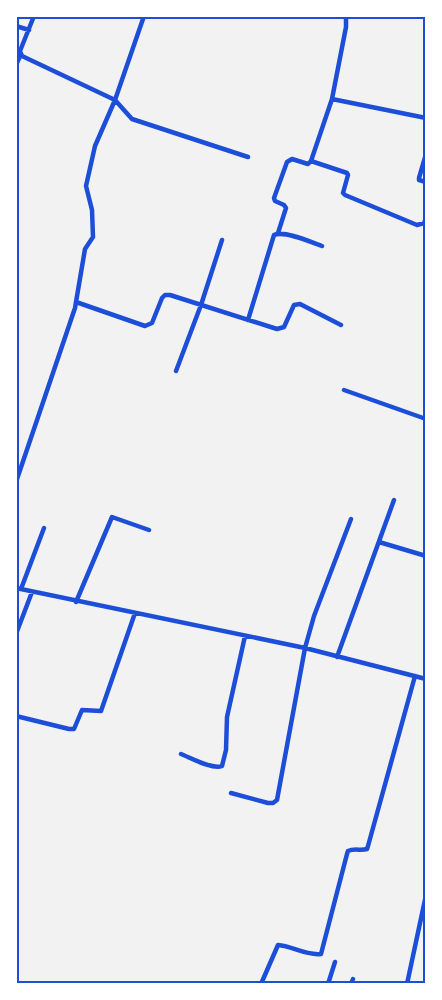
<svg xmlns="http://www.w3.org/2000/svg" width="442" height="1000" viewBox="0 0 442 1000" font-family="Barlow,sans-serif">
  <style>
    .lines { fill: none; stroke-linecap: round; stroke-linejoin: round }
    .minor { stroke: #1d4ed8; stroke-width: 4.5 }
    .neatline { fill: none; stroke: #1d4ed8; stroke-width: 2 }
  </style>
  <rect width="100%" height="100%" fill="#f2f2f2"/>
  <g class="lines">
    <path class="minor" d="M34,16L20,51L22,56L115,100L132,119L248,157
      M16,26L29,30
      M16,65L21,54
      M332,99L346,27V16
      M426,154L419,178V180L426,182
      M311,161L347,173L348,175L343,193L345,195L417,225L424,223L426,218
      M278,233L286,208L284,205L275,201L274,198L287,162L292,159L308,164L311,161L332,99L426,118
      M76,302L145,326L152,323L162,298L165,295H170L277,329L284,327L294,305L300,304L341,325
      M248,320L274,235C284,230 311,242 322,246
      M176,371L201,305L222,240
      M344,390L426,419
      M16,482L75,308L85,249L93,237L92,210L86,186L95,146L115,100L144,16
      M379,542L426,556
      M16,588L305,648L426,679
      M21,589L44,528
      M76,602L112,517L149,530
      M16,634L32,592
      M337,657L394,500
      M16,716L69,729H74L82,710L101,711L135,613
      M181,754C191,758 213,770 222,766L226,750L227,717L245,636
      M231,793L268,803H273L277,800L305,648L314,616L351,519
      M261,984L278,945C292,946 306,956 321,954L347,854L348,851C354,848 361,851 367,849L368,846L415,676
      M328,984L335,962
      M351,984L353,979
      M407,984L426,895"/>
  </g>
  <rect width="442" height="1000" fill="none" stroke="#ffffff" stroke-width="35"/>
  <rect x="18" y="18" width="406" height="964" class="neatline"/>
</svg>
